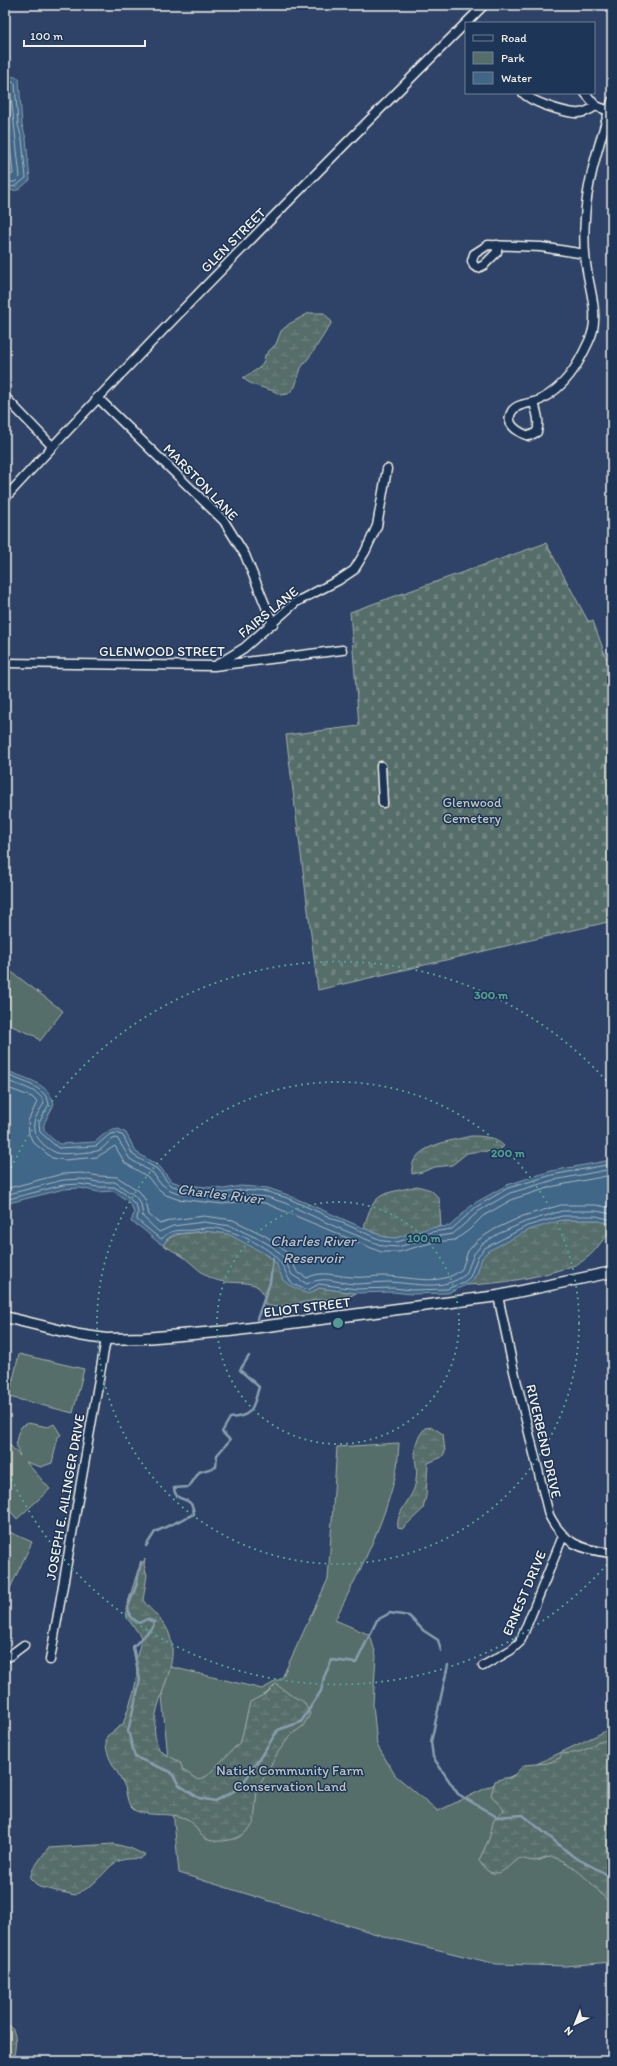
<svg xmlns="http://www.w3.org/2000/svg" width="617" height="2066" viewBox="0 0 617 2066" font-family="Itim,sans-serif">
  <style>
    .green { fill: #566e6a; stroke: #a5b0a9 }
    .wetland { fill: url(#wetland-marsh); stroke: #a5b0a9 }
    .cemetery { fill: url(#cemetery-stones); stroke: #a5b0a9 }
    .water { fill: #416688; stroke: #899eae }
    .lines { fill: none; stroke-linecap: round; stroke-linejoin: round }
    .shore { stroke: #acb9c2; stroke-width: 1 }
    .stream { stroke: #899eae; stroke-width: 2.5 }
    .minor-casing { stroke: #f4f1e8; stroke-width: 11 }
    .major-casing { stroke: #f4f1e8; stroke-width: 13 }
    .minor { stroke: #1d3557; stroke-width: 8 }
    .major { stroke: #1d3557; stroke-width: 10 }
    .ring { fill: none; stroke: #549b93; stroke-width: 2; stroke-dasharray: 2 4 }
    .labels { text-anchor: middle; stroke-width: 3; stroke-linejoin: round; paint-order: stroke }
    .street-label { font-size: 14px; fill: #f4f1e8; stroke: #1d3557 }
    .park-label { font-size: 14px; fill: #bdc3bc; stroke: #1d3557 }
    .water-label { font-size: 15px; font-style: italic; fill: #b5c0c6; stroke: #1d3557 }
    .centre { fill: #549b93; stroke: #1d3557; stroke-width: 2 }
    .ring-label { font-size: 12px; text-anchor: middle; font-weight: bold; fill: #549b93; stroke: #1d3557; stroke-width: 3; stroke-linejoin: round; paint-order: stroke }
  </style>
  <defs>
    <pattern id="wetland-marsh" width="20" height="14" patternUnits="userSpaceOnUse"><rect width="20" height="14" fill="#566e6a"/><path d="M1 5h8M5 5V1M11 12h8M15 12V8" fill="none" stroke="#6f837f"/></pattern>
    <pattern id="cemetery-stones" width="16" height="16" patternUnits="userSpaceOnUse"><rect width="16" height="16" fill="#566e6a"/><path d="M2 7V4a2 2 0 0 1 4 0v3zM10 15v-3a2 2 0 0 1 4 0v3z" fill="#6f837f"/></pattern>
  </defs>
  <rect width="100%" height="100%" fill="#2e4367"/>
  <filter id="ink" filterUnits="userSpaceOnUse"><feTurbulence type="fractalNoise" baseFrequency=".025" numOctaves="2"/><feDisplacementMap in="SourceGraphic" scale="8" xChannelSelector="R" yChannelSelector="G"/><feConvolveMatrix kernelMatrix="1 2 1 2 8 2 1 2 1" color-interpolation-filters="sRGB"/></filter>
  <g filter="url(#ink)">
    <path class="green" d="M5,967L63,1011L40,1041L35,1036L5,1023Z
      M19,1354L84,1369L73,1413L9,1397Z
      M28,1423L48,1427L54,1424L61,1435L58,1437L52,1463L41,1467L26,1462L50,1489L17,1519L5,1505V1440L20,1456C15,1445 15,1435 22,1426Z
      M399,1443C398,1454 398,1466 395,1477C383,1527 358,1574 335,1620L370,1635L376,1655L373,1704L377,1745L395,1775L438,1811L612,1728V1962L565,1966L496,1964L386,1937L179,1873L159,1664L262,1689L282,1678L328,1579L337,1447Z
      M5,1530L32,1542L5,1599Z"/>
    <path class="wetland" d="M309,313H324L332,322L313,352L301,368L295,387L288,394L281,395C269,387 253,388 243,378C252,371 265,369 265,355L276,344L281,331L289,324Z
      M471,1136C484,1136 494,1137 504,1146L498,1152L480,1151L467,1153L452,1165L435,1167L422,1172L412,1174C408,1145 452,1141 471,1136Z
      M417,1186L431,1190L439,1198L441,1226L396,1238L384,1237L364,1228C374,1189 383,1195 417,1186Z
      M562,1220H595L612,1224C612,1232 607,1235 602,1241C595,1251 587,1260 575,1265C541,1277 502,1284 466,1285C480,1273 475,1267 483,1256C496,1240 542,1224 562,1220Z
      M205,1231L228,1234L257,1248L276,1263L280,1270L314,1291L319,1288L356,1293L345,1299L337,1301L322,1299L277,1307L265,1305C265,1300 264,1292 259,1288C251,1280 231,1284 220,1281C204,1278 195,1265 182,1256C176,1252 169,1249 163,1245C172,1230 190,1235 205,1231Z
      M432,1427L443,1434L445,1452L442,1457L428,1463L426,1496L423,1509L402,1529L398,1528C395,1513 412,1499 415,1485C421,1462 406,1451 425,1428Z
      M145,1559L144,1565L147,1575L143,1600C151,1612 166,1621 170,1636C182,1675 140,1712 160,1751L180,1762L183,1770L198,1780L207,1776L241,1741L250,1702L267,1693L276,1684L289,1694L304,1702L310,1714L303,1726L291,1735L278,1752L257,1790L254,1823C250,1828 245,1834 239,1837C232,1841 212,1843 206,1839C197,1834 195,1821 185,1818C170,1812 151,1817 136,1811C127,1807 127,1795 125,1787C118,1770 102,1755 107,1736L123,1724L134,1691L137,1675L136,1660L141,1640L140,1635L127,1618L126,1609L138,1570Z
      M598,1741H612V1908C603,1893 569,1858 551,1857C545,1857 540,1861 535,1861C530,1861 525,1859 520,1858C505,1870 492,1884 479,1860L489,1839L494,1819L504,1810L491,1795L495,1781L504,1778H511L524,1765L548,1763L560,1758L562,1753C575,1755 589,1750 598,1741Z
      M114,1844L130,1848L145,1855L140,1859C112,1857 112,1867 94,1883C89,1888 82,1891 75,1895L39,1887L30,1878L33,1869L48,1848Z
      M9,2025C19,2034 15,2049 13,2061H5V2029Z"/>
    <path class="cemetery" d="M546,543L588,621H593L612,674V921L318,990L286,735L359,726L350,612Z"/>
    <path class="water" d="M5,75L19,78L22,125L26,138L30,180L18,190L5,191Z
      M5,1070C23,1078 49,1082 54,1104C43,1128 36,1126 59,1144L95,1142L108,1131L119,1129L126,1133L136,1152L160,1167L171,1181L180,1184L224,1189L240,1186L268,1188L288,1195L384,1237L396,1238L429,1228L450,1226L473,1204L507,1185L551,1171L612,1160V1224L595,1220H562L529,1230L488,1251L482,1258L477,1273L473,1280L466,1285L448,1293L411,1294L393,1292L356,1293L319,1288L308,1294L289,1285L283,1280L276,1263L267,1255L228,1234L205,1231L174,1234L167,1239L163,1245C151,1239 144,1227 131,1222L134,1213L132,1207L128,1201L113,1191L98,1192L80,1188L64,1189L5,1204Z"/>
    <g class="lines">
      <path class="shore" d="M5,79L15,83L18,125L22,139L26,178L16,186L5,188
        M5,84L10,87L20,177L15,182H5
        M5,96L13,174L5,176
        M5,1074C19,1081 46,1086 49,1104L39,1123L40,1132L58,1148L96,1146L110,1134L118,1133L123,1136L133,1155L157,1169L170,1185L179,1188L224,1193L241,1190L268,1192L287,1198L383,1241L397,1242L431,1232L452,1229L476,1207L508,1188L552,1175L612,1164
        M5,1080C16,1085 42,1090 44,1103C41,1109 35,1116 34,1123C31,1135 46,1149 57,1153C61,1155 91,1152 97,1151C105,1149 109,1138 117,1138L130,1159L153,1173L159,1182L168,1189L178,1193L223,1198L242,1195L267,1197L285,1203L336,1227L383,1246L398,1247L432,1237L453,1234L479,1211L510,1193L554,1180L612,1169
        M5,1087L32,1097L37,1102L28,1121L29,1134L33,1142L52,1158L65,1160L97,1157L115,1146L125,1163L148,1177L155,1186L166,1195L177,1199L223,1204L243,1201L265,1203L381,1252H399L434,1242L455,1240L469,1230L483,1216L513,1199L555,1186L612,1175
        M5,1189L62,1174L81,1173L99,1176L117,1177L139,1191L146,1201L149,1215L160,1224L172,1220L204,1216L233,1220L264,1235L276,1243L288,1254L297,1272L307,1278C321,1270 336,1276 352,1277C363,1278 373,1276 383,1276C408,1276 441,1288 462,1269L468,1251L478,1240L495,1229L523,1216L561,1205H596L612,1208
        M5,1195L63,1180L81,1179L98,1182H115L135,1196L141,1204L143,1217L159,1232L173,1226L204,1222L231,1226L261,1240L273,1247L283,1257L292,1275L307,1284C326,1275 336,1283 355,1284C366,1284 377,1282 389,1282C414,1283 444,1292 466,1274L474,1254L482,1244L498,1234L525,1222L562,1211H596L612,1214
        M5,1200L63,1185L80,1184L98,1187H114L124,1193L136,1205L138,1212L137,1220C143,1224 156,1237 162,1239C170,1228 181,1231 193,1230C200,1229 207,1227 214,1228C231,1229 270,1247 279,1261C291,1276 283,1283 308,1290L319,1284L356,1289L393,1288L412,1290L447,1289L464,1282L470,1277L478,1256L485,1248L527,1226L562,1216H596L612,1220"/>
      <path class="stream" d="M257,1319L270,1283L273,1258
        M146,1546L155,1532L194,1514C192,1492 176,1506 174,1488L189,1487L199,1472L216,1467L217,1455L230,1440L222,1432L230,1418C254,1417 253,1406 259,1387L240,1370L249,1356
        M141,1562L136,1586L128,1607L130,1617L139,1623L147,1619L154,1622L153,1627L133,1647L140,1680L128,1731L135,1757L171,1772L179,1785L199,1798L215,1801L240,1788L278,1730L301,1722L321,1691L324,1677L332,1660L356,1663L377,1620L390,1613L409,1616L424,1631L438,1640L441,1651
        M448,1665L431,1742L433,1757L458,1794L497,1817L523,1815L574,1857L612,1877"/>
      <g class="minor-casing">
        <path id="minor" d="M523,93C531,102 563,112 575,113C583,114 590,110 596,106
          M585,93L596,106L609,111
          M497,245V252L484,265L478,268L474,266L472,261L474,254L488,245L541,247L585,254
          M5,397L52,446
          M97,397L224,521L245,555L273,624
          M534,403C537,413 540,422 537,432L529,436C520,433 505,425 511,413C515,403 531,404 540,400C566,386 577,367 589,341C601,317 589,289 586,264C584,249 584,233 585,218C587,179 601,139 612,101
          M5,498C160,329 322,167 484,5
          M5,663L214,666L342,650
          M218,664L244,648L296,602L339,580L354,570L365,552L377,526L387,469
          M381,766L383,803
          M498,1296L513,1367L549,1515C563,1543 581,1550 612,1553
          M5,1655L8,1657L24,1645
          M50,1660L106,1339
          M483,1666L511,1650L520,1642L563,1536"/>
      </g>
      <g class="major-casing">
        <path id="major" d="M5,1317L79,1335L106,1339L144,1338L229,1331L498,1296L612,1272"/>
      </g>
      <use href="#minor" class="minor"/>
      <use href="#major" class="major"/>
    </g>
  </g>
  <g class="ring">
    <circle cx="338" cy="1323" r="121"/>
    <circle cx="338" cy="1323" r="241"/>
    <path d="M611 1560A362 362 0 0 1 6 1467M6 1179A362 362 0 0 1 611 1086"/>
  </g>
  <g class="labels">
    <g class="street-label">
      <text transform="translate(233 240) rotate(-45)" y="5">GLEN STREET</text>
      <text transform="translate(201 482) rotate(46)" y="5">MARSTON LANE</text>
      <text transform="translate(268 612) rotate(-39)" y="5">FAIRS LANE</text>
      <text x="162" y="656">GLENWOOD STREET</text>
      <text transform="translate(307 1307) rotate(-7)" y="5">ELIOT STREET</text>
      <text transform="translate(544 1441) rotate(77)" y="5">RIVERBEND DRIVE</text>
      <text transform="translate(65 1497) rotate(-80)" y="5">JOSEPH E. AILINGER DRIVE</text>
      <text transform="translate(524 1593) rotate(-67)" y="5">ERNEST DRIVE</text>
    </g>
    <g class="park-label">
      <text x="472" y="807">Glenwood<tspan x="472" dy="16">Cemetery</tspan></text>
      <text x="290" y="1775">Natick Community Farm<tspan x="290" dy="16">Conservation Land</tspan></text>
    </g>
    <g class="water-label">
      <text transform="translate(220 1194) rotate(7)" y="5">Charles River</text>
      <text x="313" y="1246">Charles River<tspan x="313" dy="17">Reservoir</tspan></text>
    </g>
  </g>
  <circle cx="338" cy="1323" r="6" class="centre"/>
  <g class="ring-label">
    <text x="491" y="999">300 m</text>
    <text x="508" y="1157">200 m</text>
    <text x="424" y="1242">100 m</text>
  </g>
  <rect width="617" height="2066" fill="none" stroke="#1d3557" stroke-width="20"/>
  <rect x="10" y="10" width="597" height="2046" fill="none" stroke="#f4f1e8" stroke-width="1.5" filter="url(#ink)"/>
  <rect x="465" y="22" width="130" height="72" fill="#1d3557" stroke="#738091"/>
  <rect x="473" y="35" width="20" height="6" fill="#1d3557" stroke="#738091"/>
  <text x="501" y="42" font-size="12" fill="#f4f1e8">Road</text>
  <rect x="473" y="52" width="20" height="12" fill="#566e6a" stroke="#738091"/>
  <text x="501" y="62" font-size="12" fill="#f4f1e8">Park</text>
  <rect x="473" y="72" width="20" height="12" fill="#416688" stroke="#738091"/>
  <text x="501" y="82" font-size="12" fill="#f4f1e8">Water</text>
  <g transform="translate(575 2024) rotate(223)" stroke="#1d3557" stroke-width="3" paint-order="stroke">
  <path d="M0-3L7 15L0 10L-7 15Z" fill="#f4f1e8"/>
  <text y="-6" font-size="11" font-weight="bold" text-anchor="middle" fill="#f4f1e8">N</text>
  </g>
  <path d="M24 40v6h121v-6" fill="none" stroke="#f4f1e8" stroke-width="2"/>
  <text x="30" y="40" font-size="12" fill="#f4f1e8" stroke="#1d3557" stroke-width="3" paint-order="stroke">100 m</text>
</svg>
